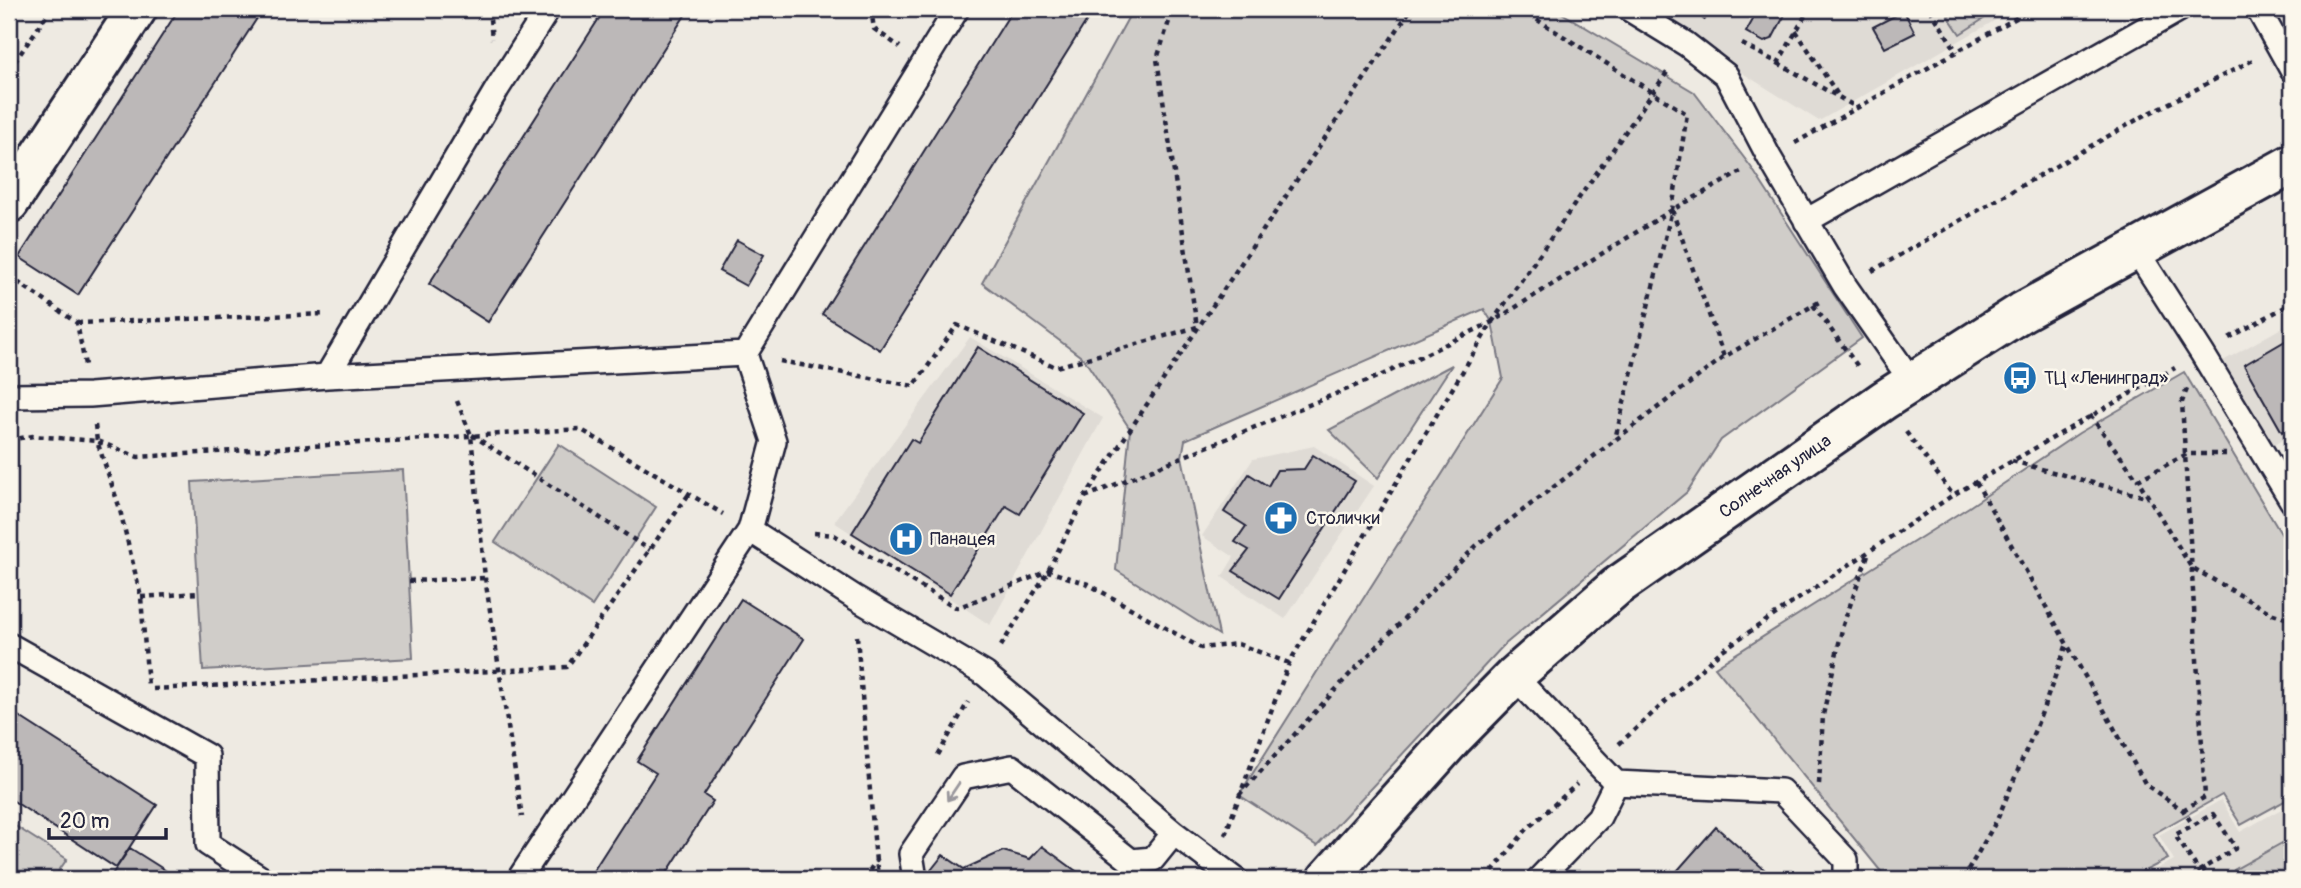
<svg xmlns="http://www.w3.org/2000/svg" width="2301" height="888" viewBox="0 0 2301 888" font-family="Pangolin,sans-serif">
  <style>
    .built { fill: #dfdbd5 }
    .green { fill: #d0cdc9; stroke: #797882; stroke-width: 2 }
    .building { fill: #bcb8b8; stroke: #22223b; stroke-width: 2 }
    .lines { fill: none; stroke-linecap: round; stroke-linejoin: round }
    .lane-casing { stroke: #22223b; stroke-width: 28 }
    .street-casing { stroke: #22223b; stroke-width: 44 }
    .secondary-casing { stroke: #22223b; stroke-width: 44 }
    .path { stroke: #22223b; stroke-width: 4.5; stroke-dasharray: 5 5; stroke-linecap: butt }
    .lane { stroke: #fbf7ec; stroke-width: 23 }
    .street { stroke: #fbf7ec; stroke-width: 38 }
    .secondary { stroke: #fbf7ec; stroke-width: 38 }
    .oneway { stroke: #99979c }
    .labels { text-anchor: middle; stroke-width: 5; stroke-linejoin: round; paint-order: stroke }
    .poi-label { font-size: 18px; fill: #22223b; stroke: #fbf7ec; text-anchor: start }
    .street-label { font-size: 18px; fill: #22223b; stroke: #fbf7ec }
  </style>
  <rect width="100%" height="100%" fill="#eeeae2"/>
  <filter id="ink" filterUnits="userSpaceOnUse"><feTurbulence type="fractalNoise" baseFrequency=".0143" numOctaves="2"/><feDisplacementMap in="SourceGraphic" scale="14" xChannelSelector="R" yChannelSelector="G"/><feConvolveMatrix kernelMatrix="1 2 1 2 8 2 1 2 1" color-interpolation-filters="sRGB"/></filter>
  <g filter="url(#ink)">
    <path class="built" d="M1640,9H2015L1819,121Z
      M2292,322V434L2274,445L2223,361Z
      M970,337L1103,418L990,625L834,522Z
      M1314,446L1374,486L1285,619L1222,577L1234,557L1202,536L1253,459Z
      M2221,800L2240,832L2292,803V879H2137L2174,860L2159,835Z"/>
    <path class="green" d="M1133,9H1555L1694,92L1751,167L1862,338L1721,440L1687,492L1503,646L1317,846L1239,795L1503,378L1492,322L1484,309L1185,440L1182,457L1219,635L1116,570L1130,429L1084,359L982,283Z
      M1958,9H1999L1960,34L1948,16Z
      M1452,365L1378,478L1329,430Z
      M2184,372L2292,552V797L2241,825L2222,795L2153,834L2168,859L2129,879H1887L1715,667L1969,507L2079,433Z
      M559,444L656,507L592,606L495,542Z
      M403,470L413,658L203,670L192,482Z
      M9,822L67,859L53,879H9Z
      M2282,843L2292,860V879H2239L2234,870Z"/>
    <path class="building" d="M179,9H263L78,295L19,257Z
      M605,9H689L488,322L429,284Z
      M1013,9H1094L880,350L822,314Z
      M1759,9H1788L1772,39L1764,42L1746,32Z
      M1904,11L1915,33L1885,48L1873,27Z
      M737,240L764,255L746,286L719,271Z
      M2292,337V426L2282,432L2244,365Z
      M978,347L1083,413L1020,514L1006,506L950,594L852,533L911,439L918,443Z
      M1313,455L1355,481L1279,599L1233,571L1249,550L1235,542L1246,526L1224,512L1249,474L1268,486L1277,470L1304,469Z
      M741,599L804,639L704,795L713,801L663,879H588L656,773L637,761Z
      M9,710L157,805L116,868L9,798Z
      M1716,827L1774,878L1773,879H1670Z
      M1042,846L1087,879H924L943,855L964,869L1003,851L1030,859Z
      M130,848L179,879H109Z"/>
    <g class="lines">
      <g class="lane-casing">
        <path id="lane" d="M957,9L745,354L774,441L750,530L854,597L985,674L1174,833L1235,879
          M1629,9L1686,44L1726,75L1769,157L1845,286L1912,382
          M2258,9L2292,70
          M1806,221L2180,9
          M2136,250L2202,353L2292,501
          M327,376L497,89L548,9
          M9,396L90,395L327,376L745,354
          M9,645L207,756L208,844L262,879
          M1514,676L1616,783L1781,791L1846,860V879
          M519,879L750,530
          M915,879L911,854L963,777L1012,767L1131,861L1153,859L1174,833
          M1539,879L1599,817L1616,783"/>
      </g>
      <g class="street-casing">
        <path id="street" d="M9,203L137,9"/>
      </g>
      <g class="secondary-casing">
        <path id="secondary" d="M1327,879L1453,738L1514,676L1616,587L1884,400L2022,312L2292,164"/>
      </g>
      <path class="path" d="M489,9L492,39
        M871,9L874,29L900,47
        M1520,9L1687,114L1672,210L1615,439
        M1930,9L1957,52
        M1703,20L1711,9
        M1796,31L1838,95
        M1742,44L1778,63L1809,9
        M1778,63L1858,108
        M9,70L51,9
        M1795,143L2032,9
        M1672,210L1724,357
        M1872,271L2140,118L2253,60
        M9,276L77,323L85,365
        M1813,305L1859,368
        M77,323L326,314
        M2229,338L2292,303
        M780,361L914,386L957,325L1056,367L1197,327L1157,59L1173,9
        M457,401L471,435L485,578L522,817
        M2090,415L2138,480
        M95,425L97,441L119,506L141,597L148,686
        M1906,432L1953,495
        M472,435L650,550
        M9,440L33,436L97,441L138,457L580,429L723,514
        M2226,454H2187L2138,480L2191,567L2273,614L2292,620
        M2012,461L2149,498
        M1976,482L2146,785L2183,810L2193,825
        M1085,497L1384,374L1492,322L1672,210L1741,172
        M814,533L834,535L957,608L1048,571L1088,584L1201,648L1238,644L1289,663
        M409,581L485,578
        M141,597L198,593
        M857,636L876,862L879,879
        M1001,646L1048,571L1085,497L1411,9
        M153,689L567,667L689,494
        M1619,744L1721,651L1953,495L2175,368
        M938,755L968,702
        M1819,784L1823,715L1843,625L1869,552
        M1239,795L1350,674L1476,546L1724,357L1819,302
        M2183,810L2205,797L2182,402L2187,389
        M2213,814L2236,848L2199,871L2175,835Z
        M1225,835L1289,663L1492,322L1668,71
        M2202,868L2209,879
        M864,879L879,856
        M1486,879L1527,829L1577,784
        M1963,879L1997,820L2039,720L2067,644"/>
      <use href="#lane" class="lane"/>
      <use href="#street" class="street"/>
      <use href="#secondary" class="secondary"/>
    </g>
    <defs><path id="oneway-shaft" d="M-6 0H5M1.5-3L5.5 0L1.5 3" fill="none" stroke-width="1.6" stroke-linecap="round" stroke-linejoin="round" transform="scale(1.75)"/></defs>
    <use class="oneway" href="#oneway-shaft" transform="translate(953 792) rotate(124)"/>
  </g>
  <defs>
    <g id="bus-disc" transform="scale(1.75)"><circle r="9.5" fill="#1f6fb2" stroke="#fbf7ec"/><path d="M-5-6H5V4H4V6H2V4H-2V6H-4V4H-5ZM-3.5-4V0h7V-4ZM-3.5 1.2v1.5H-2V1.2ZM2 1.2v1.5H3.5V1.2Z" fill="#fff"/></g>
    <g id="pharmacy-disc" transform="scale(1.75)"><circle r="9.5" fill="#1f6fb2" stroke="#fbf7ec"/><path d="M-2-6h4v4h4v4h-4v4h-4v-4h-4v-4h4Z" fill="#fff"/></g>
    <g id="hospital-disc" transform="scale(1.75)"><circle r="9.5" fill="#1f6fb2" stroke="#fbf7ec"/><path d="M-5-5h3v3.5h4V-5h3V5h-3V1.5h-4V5h-3Z" fill="#fff"/></g>
  </defs>
  <g fill-rule="evenodd">
    <use href="#bus-disc" x="2020" y="378"/>
    <use href="#pharmacy-disc" x="1281" y="518"/>
    <use href="#hospital-disc" x="906" y="539"/>
  </g>
  <g class="labels">
    <g class="poi-label">
      <text x="2044" y="384">ТЦ «Ленинград»</text>
      <text x="1306" y="524">Столички</text>
      <text x="930" y="545">Панацея</text>
    </g>
    <g class="street-label">
      <text transform="translate(1775 476) rotate(-35)" y="6">Солнечная улица</text>
    </g>
  </g>
  <rect width="2301" height="888" fill="none" stroke="#fbf7ec" stroke-width="35"/>
  <rect x="18" y="18" width="2266" height="853" fill="none" stroke="#22223b" stroke-width="2.5" filter="url(#ink)"/>
  <path d="M49 828v10h117v-10" fill="none" stroke="#22223b" stroke-width="3.5"/>
  <text x="60" y="828" font-size="21" fill="#22223b" stroke="#fbf7ec" stroke-width="5" paint-order="stroke">20 m</text>
</svg>
